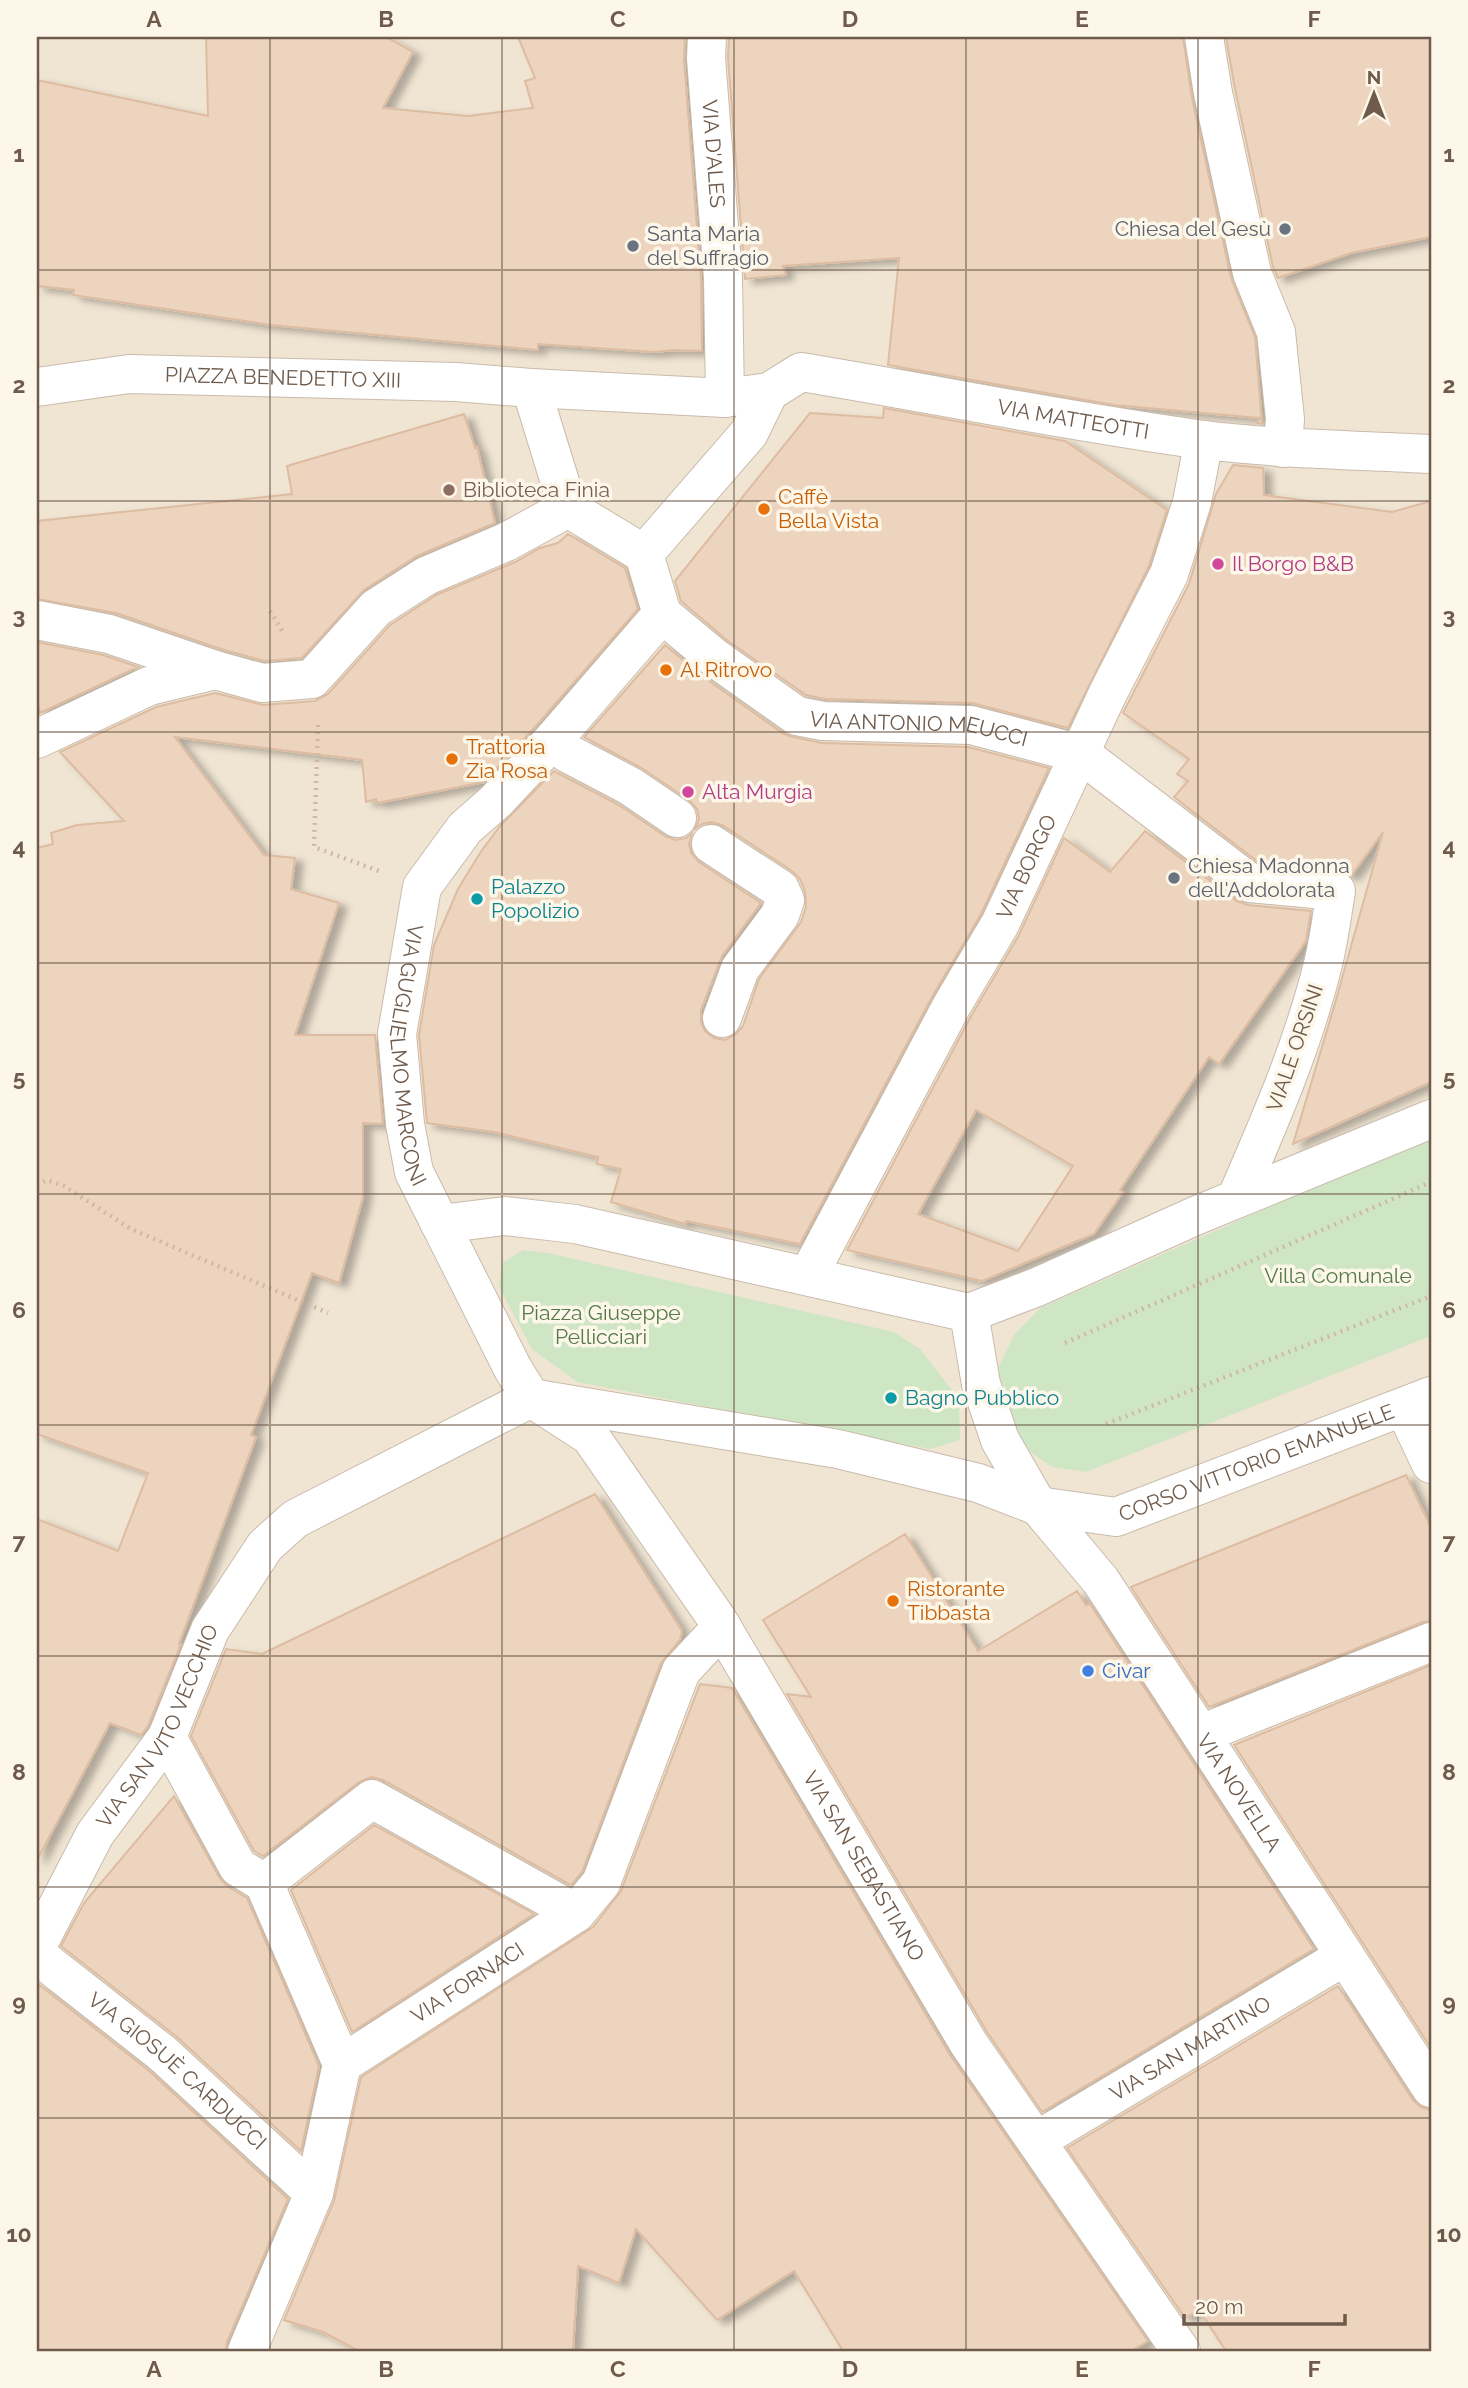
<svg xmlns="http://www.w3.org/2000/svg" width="1468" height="2388" viewBox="0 0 1468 2388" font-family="Raleway,sans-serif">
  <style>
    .residential { fill: #f0e5d3 }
    .green { fill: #cfe6c4 }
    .building { fill: #ecd4be; stroke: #ddbca1; stroke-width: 2; fill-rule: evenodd; filter: url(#shadow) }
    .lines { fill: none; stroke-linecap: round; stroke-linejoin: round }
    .minor-casing { stroke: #c9bbac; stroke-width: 40 }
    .path { stroke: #d1b8a2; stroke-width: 4.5; stroke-dasharray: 2 5; stroke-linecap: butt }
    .minor { stroke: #fff; stroke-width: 38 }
    .grid { fill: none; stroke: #6f5b4c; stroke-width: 2; stroke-opacity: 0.55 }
    .worship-dot { fill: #6b7280; stroke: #fdf7ea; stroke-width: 2.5 }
    .education-dot { fill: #8d6e63; stroke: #fdf7ea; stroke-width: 2.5 }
    .food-dot { fill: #e8710a; stroke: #fdf7ea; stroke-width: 2.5 }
    .hotel-dot { fill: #d1479c; stroke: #fdf7ea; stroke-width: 2.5 }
    .culture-dot { fill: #0f9aa8; stroke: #fdf7ea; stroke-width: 2.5 }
    .shop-dot { fill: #3f7fe0; stroke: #fdf7ea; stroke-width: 2.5 }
    .labels { text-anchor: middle; stroke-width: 7; stroke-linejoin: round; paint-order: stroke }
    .street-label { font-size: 21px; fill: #6f5b4c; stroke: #fdf7ea }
    .worship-label { font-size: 21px; fill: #5b616d; stroke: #fdf7ea; text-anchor: start }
    .education-label { font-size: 21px; fill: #785e54; stroke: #fdf7ea; text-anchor: start }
    .food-label { font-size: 21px; fill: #c56008; stroke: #fdf7ea; text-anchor: start }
    .hotel-label { font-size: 21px; fill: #b23c85; stroke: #fdf7ea; text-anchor: start }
    .culture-label { font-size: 21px; fill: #0d838f; stroke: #fdf7ea; text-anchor: start }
    .park-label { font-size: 21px; fill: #547a49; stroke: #fdf7ea }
    .shop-label { font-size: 21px; fill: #366cbe; stroke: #fdf7ea; text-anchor: start }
    .neatline { fill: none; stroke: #6f5b4c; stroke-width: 2.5 }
    .grid-label { font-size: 23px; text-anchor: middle; font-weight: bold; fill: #6f5b4c }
  </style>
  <defs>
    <filter id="shadow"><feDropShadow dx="8" dy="4.5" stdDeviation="3.5" flood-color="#0004"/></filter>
  </defs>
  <rect width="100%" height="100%" fill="#faf3e4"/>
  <path class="residential" d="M37,37H1431V2351H37Z"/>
  <path class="green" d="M1431,1136V1336L1086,1472L1052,1467L1017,1443L1002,1411L999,1366L1014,1335L1040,1308Z
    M523,1250L548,1253L894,1332L920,1349L959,1399L960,1440L930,1449L577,1382L532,1349L499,1287L502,1263Z"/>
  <path class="building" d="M206,37H386L413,52L383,108L468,116L533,108L525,81L535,78L518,37H685L684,60L701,279L702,351L674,350L654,352L538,344V350L271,325L73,295L74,290L37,286V80L208,116Z
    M729,37H1183L1192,98L1231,278L1255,337L1262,424L1257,423L1260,418L1114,405L888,365L899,258L783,266L786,275L745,279L728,58Z
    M1226,37H1431V237L1351,253L1278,278L1273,267L1235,89Z
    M884,408L1065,441L1167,510L1149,566L1068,728L972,703L825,699L806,695L728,641L681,601L675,581L810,413L883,418Z
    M464,414L475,448L477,447L495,523L417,556L364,590L302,658L264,661L221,649L116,613L37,599V521L292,494L287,466Z
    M1233,465L1263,468L1264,495L1392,512L1431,501V1082L1293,1144L1336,1000L1383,832L1351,876L1338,869L1258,862L1174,797L1188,781L1177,774L1189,759L1123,713L1189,584L1216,494Z
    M568,534L625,568L638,609L536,726L484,782L377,803L376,799L366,802L362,760L175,737L264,855L295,858L291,889L339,903L295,1035H375L383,1124L363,1123V1197L339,1283L312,1273L251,1435L256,1437L179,1644H181L148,1726L141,1735L110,1723L37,1860V1519L118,1551L148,1473L37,1434V848L53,844L51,833L77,825L124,821L60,752L156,707L215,693L263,705L315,701L328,694L390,625L436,595L515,562L540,548L558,543Z
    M37,642L103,655L138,667L40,713L37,700Z
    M665,645L702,676L784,734L793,737L822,743L968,747L1049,768L981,914L932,997L800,1244L686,1221L685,1224L611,1202L621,1169L597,1164L598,1157L494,1132L427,1123L419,1035L434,945L458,889L480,853L500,826L554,771L619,805L665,836L676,840L686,838L692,833L689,844L691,853L699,862L761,903L722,956L701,1010V1022L705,1031L714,1038L725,1040L736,1034L743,1026L759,979L801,922L806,907L805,892L800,879L792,871L722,825L711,822L702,824L695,829L699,819L697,809L689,800L640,767L584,737Z
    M1145,831L1237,901L1248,905L1311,911L1306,941L1219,1064L1209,1057L1120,1190L1123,1192L1094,1234L982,1281L847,1250L970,1018L1019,935L1064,838L1110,872ZM976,1110L1073,1166L1018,1251L918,1214Z
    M1406,1475L1431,1528V1621L1423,1622L1209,1707L1131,1587Z
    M595,1494L682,1631L680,1640L661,1663L582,1872L571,1885L383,1780L371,1777L359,1782L263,1856L254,1851L191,1736L226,1649L262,1654Z
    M905,1534L978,1651L1077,1591L1086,1605L1090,1604L1314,1949L1042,2112L987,2032L787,1694L811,1697L763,1620Z
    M1431,1665V2048L1234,1745Z
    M700,1684L732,1688L950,2055L1148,2341L1131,2351H843L794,2271L717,2320L636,2229L619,2283L578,2266L573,2351H359L323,2332L284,2320L334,2201L361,2077L593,1927L621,1891Z
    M174,1796L219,1877L227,1886L247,1898L319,2066L301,2151L177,2037L61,1946L84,1903Z
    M374,1825L534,1914L352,2032L291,1890Z
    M37,1983L148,2070L288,2199L227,2342L226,2351H37Z
    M1338,1986L1413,2100L1421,2107L1431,2110V2351H1226L1199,2310L1185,2318L1067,2148Z"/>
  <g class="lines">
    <g class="minor-casing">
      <g id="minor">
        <path id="s1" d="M707,37L706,58L723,278L725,398"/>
        <path d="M1204,37L1213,93L1252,273L1276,332L1285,419L1283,448"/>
        <path id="s2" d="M37,387L129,374L456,382L531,388L725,398L769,392L801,372C935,394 1069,422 1204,440C1279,449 1355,450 1431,454"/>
        <path d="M531,388L568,508L644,554"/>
        <path id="s3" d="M644,554L662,614L552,741L496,801L465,828L422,887L397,1034L405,1124L414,1172L513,1369L531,1398L590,1436L717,1619L969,2044L1181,2351"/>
        <path d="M644,554L749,433L769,392"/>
        <path id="s4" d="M662,614L715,658L797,716L823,721L971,725L1081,754L1250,883L1336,891C1332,915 1329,940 1323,964C1303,1046 1269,1123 1236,1199"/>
        <path d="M37,620L109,634L215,670"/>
        <path d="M37,739L149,686L215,670L262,683L312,679L376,608L426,576L506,542L568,508"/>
        <path d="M552,741L567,753L630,786L677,818"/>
        <path d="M711,844L780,889L785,900L780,915L740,969L722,1018"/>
        <path d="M440,1224L505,1216L575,1224L969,1313"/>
        <path id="s5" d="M808,1276L951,1007L1000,924L1108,693L1169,574L1192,502L1204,440"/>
        <path id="s6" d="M969,1313L981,1384L1000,1440L1038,1506L1101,1581L1431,2088"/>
        <path d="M969,1313L1037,1287L1195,1216L1431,1119"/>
        <path d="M1404,1407L1431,1464"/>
        <path d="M1201,1734L1431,1642"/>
        <path d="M167,1737L238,1867L264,1883L342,2064"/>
        <path d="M264,1883L372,1799L576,1913"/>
        <path id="s7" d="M37,1946L95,1834L167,1737L210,1630L265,1546L295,1519L531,1398L838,1449L978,1483L1038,1506L1116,1517L1431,1396"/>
        <path id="s8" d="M37,1955L162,2053L314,2193"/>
        <path id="s9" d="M1036,2141L1345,1956"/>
        <path id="s10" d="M247,2351L314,2193L342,2064L576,1913L601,1883L681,1671L722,1627"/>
      </g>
    </g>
    <path class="path" d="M270,611L284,634
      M318,725L314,847L379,871
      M37,1185L47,1180L64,1186L131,1229L328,1313
      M1065,1343L1431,1182
      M1106,1424L1431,1296"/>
    <use href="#minor" class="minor"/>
  </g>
  <path class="grid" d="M270,37V2351M502,37V2351M734,37V2351M966,37V2351M1198,37V2351M37,270H1431M37,501H1431M37,732H1431M37,963H1431M37,1194H1431M37,1425H1431M37,1656H1431M37,1887H1431M37,2118H1431"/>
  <g class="worship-dot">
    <circle cx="1285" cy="229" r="7"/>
    <circle cx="633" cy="246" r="7"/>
    <circle cx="1174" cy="878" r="7"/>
  </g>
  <circle class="education-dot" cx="449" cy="490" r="7"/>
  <g class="food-dot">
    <circle cx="764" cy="509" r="7"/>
    <circle cx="666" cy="670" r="7"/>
    <circle cx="452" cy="759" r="7"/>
    <circle cx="893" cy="1601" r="7"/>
  </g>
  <g class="hotel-dot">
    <circle cx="1218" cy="564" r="7"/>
    <circle cx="688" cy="792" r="7"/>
  </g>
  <g class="culture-dot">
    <circle cx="477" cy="899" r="7"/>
    <circle cx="891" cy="1398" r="7"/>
  </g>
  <circle class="shop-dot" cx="1088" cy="1671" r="7"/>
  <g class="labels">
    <g class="street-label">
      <text dy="7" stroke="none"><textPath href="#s1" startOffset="117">VIA D'ALES</textPath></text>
      <text dy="7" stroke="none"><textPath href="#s2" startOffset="247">PIAZZA BENEDETTO XIII</textPath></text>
      <text dy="7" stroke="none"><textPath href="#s2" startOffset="1048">VIA MATTEOTTI</textPath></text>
      <text dy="7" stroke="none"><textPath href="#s4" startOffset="292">VIA ANTONIO MEUCCI</textPath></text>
      <text dy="7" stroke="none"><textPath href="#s5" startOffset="464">VIA BORGO</textPath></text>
      <text transform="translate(1295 1048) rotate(-71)" y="7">VIALE ORSINI</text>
      <text dy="7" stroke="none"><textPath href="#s3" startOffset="597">VIA GUGLIELMO MARCONI</textPath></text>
      <text dy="7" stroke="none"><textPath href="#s7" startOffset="1517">CORSO VITTORIO EMANUELE</textPath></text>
      <text dy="7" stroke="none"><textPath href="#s7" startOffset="252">VIA SAN VITO VECCHIO</textPath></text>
      <text dy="7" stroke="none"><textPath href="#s6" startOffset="558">VIA NOVELLA</textPath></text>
      <text dy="7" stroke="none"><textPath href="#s3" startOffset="1550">VIA SAN SEBASTIANO</textPath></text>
      <text dy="7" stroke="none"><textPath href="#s10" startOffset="453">VIA FORNACI</textPath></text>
      <text dy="7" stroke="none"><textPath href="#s9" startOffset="180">VIA SAN MARTINO</textPath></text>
      <text dy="7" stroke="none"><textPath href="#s8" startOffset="182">VIA GIOSUÈ CARDUCCI</textPath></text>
    </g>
    <g class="worship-label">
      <text x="1271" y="236" text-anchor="end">Chiesa del Gesù</text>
      <text x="647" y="241">Santa Maria<tspan x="647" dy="24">del Suffragio</tspan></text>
      <text x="1188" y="873">Chiesa Madonna<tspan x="1188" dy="24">dell'Addolorata</tspan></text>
    </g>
    <g class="education-label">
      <text x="463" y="497">Biblioteca Finia</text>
    </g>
    <g class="food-label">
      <text x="778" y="504">Caffè<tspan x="778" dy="24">Bella Vista</tspan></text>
      <text x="680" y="677">Al Ritrovo</text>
      <text x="466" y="754">Trattoria<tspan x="466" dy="24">Zia Rosa</tspan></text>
      <text x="907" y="1596">Ristorante<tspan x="907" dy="24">Tibbasta</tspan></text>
    </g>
    <g class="hotel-label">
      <text x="1232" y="571">Il Borgo B&amp;B</text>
      <text x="702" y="799">Alta Murgia</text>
    </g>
    <g class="culture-label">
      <text x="491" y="894">Palazzo<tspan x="491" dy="24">Popolizio</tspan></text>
      <text x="905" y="1405">Bagno Pubblico</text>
    </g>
    <g class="park-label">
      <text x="1338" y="1283">Villa Comunale</text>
      <text x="601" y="1320">Piazza Giuseppe<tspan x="601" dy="24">Pellicciari</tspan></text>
    </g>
    <g class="shop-label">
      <text x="1102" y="1678">Civar</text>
    </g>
  </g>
  <rect width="1468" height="2388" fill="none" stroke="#fdf7ea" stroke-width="77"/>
  <g transform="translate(1374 94)" stroke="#fdf7ea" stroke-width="5" paint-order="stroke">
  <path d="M0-5L12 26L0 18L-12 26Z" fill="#6f5b4c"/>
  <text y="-10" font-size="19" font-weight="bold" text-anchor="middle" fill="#6f5b4c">N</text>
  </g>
  <path d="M1184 2314v10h161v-10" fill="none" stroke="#6f5b4c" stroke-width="3.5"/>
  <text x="1195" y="2314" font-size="21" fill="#6f5b4c" stroke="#fdf7ea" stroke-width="5" paint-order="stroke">20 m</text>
  <rect x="38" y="38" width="1392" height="2312" class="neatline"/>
  <g class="grid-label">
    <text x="154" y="27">A</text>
    <text x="386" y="27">B</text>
    <text x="618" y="27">C</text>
    <text x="850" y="27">D</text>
    <text x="1082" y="27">E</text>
    <text x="1314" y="27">F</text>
    <text x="19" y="162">1</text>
    <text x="1449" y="162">1</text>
    <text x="19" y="393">2</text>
    <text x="1449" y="393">2</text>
    <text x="19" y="624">3</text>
    <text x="1449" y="624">3</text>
    <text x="19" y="855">4</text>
    <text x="1449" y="855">4</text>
    <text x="19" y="1086">5</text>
    <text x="1449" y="1086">5</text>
    <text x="19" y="1318">6</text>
    <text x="1449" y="1318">6</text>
    <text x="19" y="1549">7</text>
    <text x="1449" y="1549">7</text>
    <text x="19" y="1780">8</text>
    <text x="1449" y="1780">8</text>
    <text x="19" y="2011">9</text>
    <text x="1449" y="2011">9</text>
    <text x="19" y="2242">10</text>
    <text x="1449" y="2242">10</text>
    <text x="154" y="2377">A</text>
    <text x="386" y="2377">B</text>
    <text x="618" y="2377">C</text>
    <text x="850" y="2377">D</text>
    <text x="1082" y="2377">E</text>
    <text x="1314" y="2377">F</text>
  </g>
</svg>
